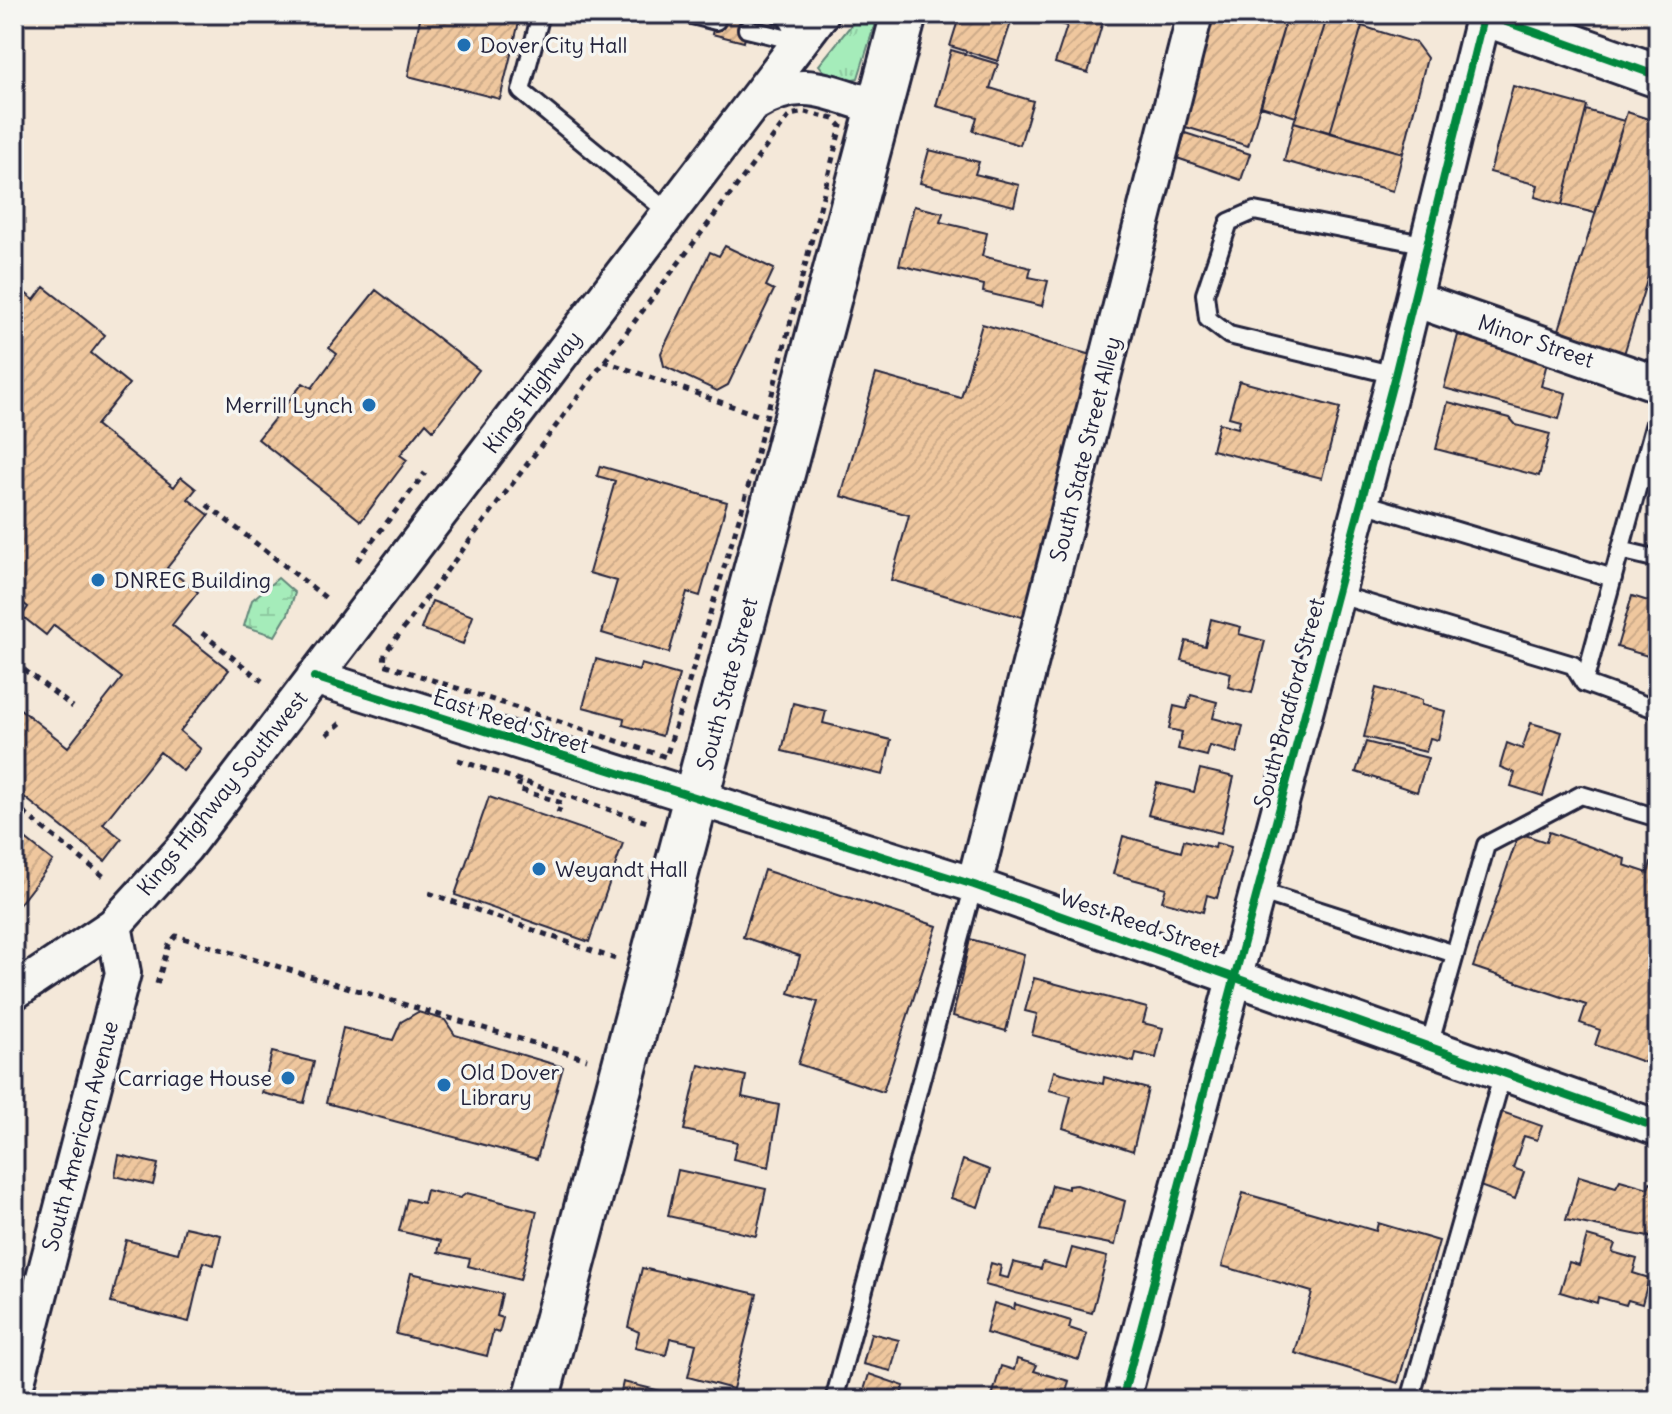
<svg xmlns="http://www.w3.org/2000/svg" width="1672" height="1414" viewBox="0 0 1672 1414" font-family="Delius,sans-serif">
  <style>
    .wetland { fill: url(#wetland-marsh); stroke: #64877a; stroke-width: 2 }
    .park { fill: url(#park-tufts); stroke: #64877a; stroke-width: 2 }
    .building { fill: url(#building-hatch); stroke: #22223b; stroke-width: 2 }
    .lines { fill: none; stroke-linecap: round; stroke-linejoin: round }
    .service-casing { stroke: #22223b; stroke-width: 22 }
    .minor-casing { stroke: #22223b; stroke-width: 40 }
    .tertiary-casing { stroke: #22223b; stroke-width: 48 }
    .primary-casing { stroke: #22223b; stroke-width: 50 }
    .path { stroke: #22223b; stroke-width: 5; stroke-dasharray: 6 6; stroke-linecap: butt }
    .service { stroke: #f6f6f2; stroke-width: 16 }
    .minor { stroke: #f6f6f2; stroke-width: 34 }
    .tertiary { stroke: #f6f6f2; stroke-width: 42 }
    .primary { stroke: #f6f6f2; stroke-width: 44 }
    .cycleway-casing { stroke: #f6f6f2; stroke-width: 13 }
    .cycleway { stroke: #00873e; stroke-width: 8 }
    .poi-dot { fill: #1f6fb2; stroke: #f6f6f2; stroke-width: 3 }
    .labels { text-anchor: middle; stroke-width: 7; stroke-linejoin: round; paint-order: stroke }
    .poi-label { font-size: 22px; fill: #22223b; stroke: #f6f6f2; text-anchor: start }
    .street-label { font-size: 22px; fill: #22223b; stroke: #f6f6f2 }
  </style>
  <defs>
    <pattern id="wetland-marsh" width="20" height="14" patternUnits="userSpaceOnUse" patternTransform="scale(2)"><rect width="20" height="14" fill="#a5ecba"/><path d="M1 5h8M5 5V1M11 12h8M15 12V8" fill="none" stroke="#8ecaa1"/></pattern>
    <pattern id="park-tufts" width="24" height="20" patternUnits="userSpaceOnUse" patternTransform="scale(2)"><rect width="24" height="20" fill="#a5ecba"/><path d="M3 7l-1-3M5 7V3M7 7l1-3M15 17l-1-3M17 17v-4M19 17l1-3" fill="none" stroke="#8ecaa1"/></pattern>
    <pattern id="building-hatch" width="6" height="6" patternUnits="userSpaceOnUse" patternTransform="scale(2)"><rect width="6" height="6" fill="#efc79e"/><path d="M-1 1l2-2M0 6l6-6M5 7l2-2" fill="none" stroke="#cdab89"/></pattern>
  </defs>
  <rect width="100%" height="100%" fill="#f4e8d9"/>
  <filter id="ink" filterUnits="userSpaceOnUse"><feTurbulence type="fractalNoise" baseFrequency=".0125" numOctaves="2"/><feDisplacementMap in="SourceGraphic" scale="16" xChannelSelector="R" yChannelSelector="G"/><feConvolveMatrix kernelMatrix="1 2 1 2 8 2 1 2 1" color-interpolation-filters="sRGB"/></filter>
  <g filter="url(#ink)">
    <path class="wetland" d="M278,578L295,593L288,614L275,636L244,626L252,600Z"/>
    <path class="park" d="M860,14H878L858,78C842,82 828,78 819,65Z"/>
    <path class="building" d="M421,14H521L500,99L408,76Z
      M717,14H751L744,42L712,34Z
      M960,14H1014L998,61L950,46Z
      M1026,14H1105L1088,73L1055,63L1067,26Z
      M1209,14H1288L1248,146L1176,124Z
      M1288,14L1328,15L1296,117L1261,106Z
      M1328,15L1362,26L1330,133L1294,122Z
      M1362,26L1416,43L1427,58L1403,153L1330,133Z
      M951,50L998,64L990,88L1033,101L1020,145L973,131L977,117L936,106Z
      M1513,86L1587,106L1562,205L1535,197L1538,185L1490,172Z
      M1586,110L1624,121L1595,213L1562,205Z
      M1627,112L1658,122V245L1624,354L1558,333Z
      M1294,122L1403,153L1393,191L1284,161Z
      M1185,133L1250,154L1241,180L1177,158Z
      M929,150L979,162L975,174L1019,185L1014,206L920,183Z
      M914,206L943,213L940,222L987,233L982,256L1031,268L1029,277L1048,281L1042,306L983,292L984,285L899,265Z
      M725,246L774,269L766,286L774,290L728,385L717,391L664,366L661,353L710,252L719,256Z
      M14,284L34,300L44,287L105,335L91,353L129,384L96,425L174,487L181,477L196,489L188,499L209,515L167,568L198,592L172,625L229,670L180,731L201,749L183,771L160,752L103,824L122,839L105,861L14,789V704L68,747L122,678L54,625L46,635L22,616L28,607L14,596Z
      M376,290L479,370L433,430L426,423L400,455L407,460L361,521L258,439L303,383L312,388L337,354L329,348Z
      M982,324L1098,357L1025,618L891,580L909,515L841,496L876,374L961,398Z
      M1458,335L1548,359L1541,386L1566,393L1559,419L1444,388Z
      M1239,381L1340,408L1322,478L1212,450L1219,423L1238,428L1240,420L1229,417Z
      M1448,402L1510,418L1516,425L1550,434L1539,476L1436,449Z
      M600,466L727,502L700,596L687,592L669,653L602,633L617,581L589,573L615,481L597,476Z
      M1632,596L1658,604V659L1617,647Z
      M432,601L473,616L463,644L421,629Z
      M1211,619L1241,627L1239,634L1265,641L1252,693L1228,687L1231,673L1181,660L1186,641L1205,646Z
      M596,659L639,671L641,664L679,675L662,736L623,725L624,718L583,707Z
      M1376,688L1422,700V705L1445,711L1438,740L1430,738L1426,752L1364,737Z
      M1191,695L1217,702L1213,718L1243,726L1237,753L1210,746L1207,756L1178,749L1182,732L1169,729L1174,706L1187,709Z
      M793,703L826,711L823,723L891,740L883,775L782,751Z
      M1531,723L1562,732L1543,796L1511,786L1515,773L1500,767L1507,743L1522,749Z
      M1366,742L1428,758L1417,792L1356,772Z
      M1200,769L1234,777L1221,833L1148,815L1157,783L1194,792Z
      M489,797L623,843L589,942L455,895Z
      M14,830L53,861L14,911Z
      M1549,832L1625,859L1624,865L1648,873L1651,862L1658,865V1067L1595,1045L1600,1030L1580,1023L1586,1005L1473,967L1519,833L1546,842Z
      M1123,836L1181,852L1184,840L1215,848L1216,843L1231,847L1217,898L1207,895L1203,912L1162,901L1166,888L1113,874Z
      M764,870L937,926L883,1092L798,1064L818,1002L789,993L800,956L743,937Z
      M970,939L1024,954L1006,1031L953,1016Z
      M1034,978L1147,1008L1143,1023L1163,1028L1156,1058L1136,1053L1134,1062L1032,1035L1037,1014L1025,1011Z
      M418,1012L445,1020L455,1035L563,1067L537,1159L326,1103L343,1028L393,1040L401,1022Z
      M272,1052L314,1062L304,1103L262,1093Z
      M699,1065L746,1076L742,1097L779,1105L769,1167L733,1159L737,1142L684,1130Z
      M1054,1071L1103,1084L1104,1077L1148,1089L1133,1151L1063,1128L1071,1096L1049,1090Z
      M1502,1112L1542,1126L1537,1140L1524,1136L1513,1168L1524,1172L1515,1199L1477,1185Z
      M119,1155L158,1164L153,1185L115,1176Z
      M963,1160L990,1170L978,1207L951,1198Z
      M678,1170L766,1189L756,1236L668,1216Z
      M1579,1176L1616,1187L1620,1180L1648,1188L1650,1182L1658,1185V1239L1566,1220Z
      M1052,1185L1068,1189V1186L1077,1185L1125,1201L1115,1245L1040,1230Z
      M426,1190L460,1198L467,1193L537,1211L520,1280L468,1266L470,1259L438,1252L441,1241L399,1231L407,1199L423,1203Z
      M1243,1193L1376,1231L1378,1223L1439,1241L1398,1383L1295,1353L1312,1292L1222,1266Z
      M185,1227L221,1235L214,1265L203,1262L189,1322L111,1303L126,1240L178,1253Z
      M1587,1236L1615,1244L1612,1252L1637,1259L1633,1273L1649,1278L1642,1304L1628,1300L1626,1305L1598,1297L1597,1303L1560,1292L1569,1262L1579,1265Z
      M1072,1248L1107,1257L1092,1313L985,1285L991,1263L1001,1266L999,1276L1008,1278L1013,1262L1041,1269L1043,1262L1066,1268Z
      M642,1268L757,1294L733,1389L688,1377L696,1344L670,1338L666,1355L635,1348L639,1332L628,1327Z
      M411,1273L502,1294L497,1316L503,1318L499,1333L493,1331L487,1356L396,1334Z
      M994,1303L1014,1309L1015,1304L1071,1321L1069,1328L1087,1334L1079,1360L986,1333Z
      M871,1333L899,1340L891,1371L863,1364Z
      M1017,1359L1037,1365L1034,1371L1069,1381L1064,1400H991L1001,1366L1014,1370Z
      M869,1374L904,1386L899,1400H861Z
      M623,1382L665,1392L663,1400H619Z"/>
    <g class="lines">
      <g class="service-casing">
        <path id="service" d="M541,14L521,91L669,213
          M688,14L716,21
          M779,14L786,16L800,42
          M747,29L800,42
          M1395,375L1229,335L1208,319L1205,294L1229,222L1254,211L1428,245
          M1640,478L1658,482
          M1360,502L1613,578
          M1620,550L1658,559
          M1336,594L1573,665L1584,683L1658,710
          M1584,683L1658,412
          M1258,891L1455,954
          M1429,1046L1486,845L1581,795L1658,818
          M834,1400L974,885
          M1410,1400L1503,1073"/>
      </g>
      <g class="minor-casing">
        <path id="minor" d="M754,104C801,74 828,93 878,107
          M1414,299L1658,384
          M314,677L974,885L1658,1128
          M974,885L1195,14
          M14,992L114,925L185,847L821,14
          M14,1393L123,973L114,925
          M1122,1400L1395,375L1484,14"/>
      </g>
      <g class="tertiary-casing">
        <path id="tertiary" d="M1484,14L1658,76"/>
      </g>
      <g class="primary-casing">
        <path id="primary" d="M536,1400L904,14"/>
      </g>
      <path class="path" d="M805,112L834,119L841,126L745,499L666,757L384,664L385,653L790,115Z
        M604,361L760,416
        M207,505L326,598
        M357,561L425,473
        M202,633L262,681
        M14,662L73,707
        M327,735L343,721
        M458,760L650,823
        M520,781L518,789L562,803L558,813
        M14,805L106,878
        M429,893L615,959
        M157,984L169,944L176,936L587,1059"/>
      <use href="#service" class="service"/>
      <use href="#minor" class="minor"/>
      <use href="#tertiary" class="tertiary"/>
      <use href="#primary" class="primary"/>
      <g class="cycleway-casing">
        <path id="cycleway" d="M314,677L974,885L1658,1128
          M1122,1400L1395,375L1484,14L1658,76"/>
      </g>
      <use href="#cycleway" class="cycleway"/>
    </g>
  </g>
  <g class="poi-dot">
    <circle cx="464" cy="45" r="8"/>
    <circle cx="369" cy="405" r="8"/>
    <circle cx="98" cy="580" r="8"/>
    <circle cx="539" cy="869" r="8"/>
    <circle cx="288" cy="1078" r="8"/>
    <circle cx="444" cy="1085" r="8"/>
  </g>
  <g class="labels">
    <g class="poi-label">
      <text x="480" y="53">Dover City Hall</text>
      <text x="353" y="413" text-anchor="end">Merrill Lynch</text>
      <text x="114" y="588">DNREC Building</text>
      <text x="555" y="877">Weyandt Hall</text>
      <text x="460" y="1080">Old Dover<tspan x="460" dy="25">Library</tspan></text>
      <text x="272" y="1086" text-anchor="end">Carriage House</text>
    </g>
    <g class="street-label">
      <text transform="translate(1536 341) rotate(19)" y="8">Minor Street</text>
      <text transform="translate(532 392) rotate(-53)" y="8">Kings Highway</text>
      <text transform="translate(1085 449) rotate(-76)" y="8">South State Street Alley</text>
      <text transform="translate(727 684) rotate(-75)" y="8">South State Street</text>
      <text transform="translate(1289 703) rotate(-75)" y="8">South Bradford Street</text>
      <text transform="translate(511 721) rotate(18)" y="8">East Reed Street</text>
      <text transform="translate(222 793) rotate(-51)" y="8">Kings Highway Southwest</text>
      <text transform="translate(1140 923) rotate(19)" y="8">West Reed Street</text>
      <text transform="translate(80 1136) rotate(-75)" y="8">South American Avenue</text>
    </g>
  </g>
  <rect width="1672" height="1414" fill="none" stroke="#f6f6f2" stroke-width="48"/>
  <rect x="24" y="24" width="1624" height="1366" fill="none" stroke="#22223b" stroke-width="3" filter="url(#ink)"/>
</svg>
